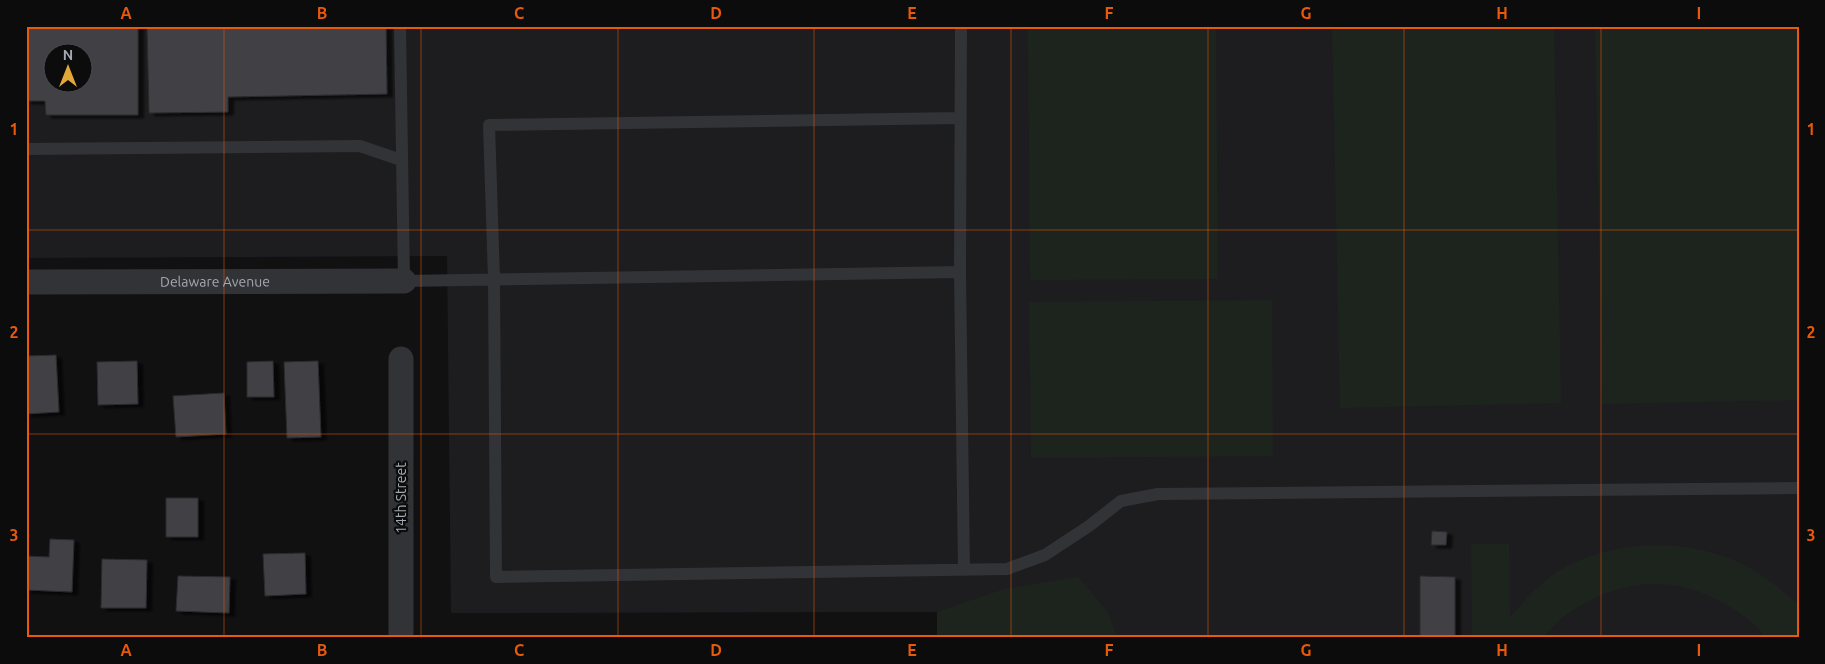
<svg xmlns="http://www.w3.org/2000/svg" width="1825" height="664" viewBox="0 0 1825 664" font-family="Ubuntu,sans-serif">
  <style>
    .built { fill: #1d1d1f; fill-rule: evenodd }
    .green { fill: #1d241e }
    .building { fill: #404145; stroke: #2b2b2e; fill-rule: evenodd; filter: url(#shadow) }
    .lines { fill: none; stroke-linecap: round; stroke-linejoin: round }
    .lane { stroke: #323337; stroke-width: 12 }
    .street { stroke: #323337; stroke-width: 25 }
    .grid { fill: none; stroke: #e8590c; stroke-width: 1; stroke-opacity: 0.55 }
    .labels { text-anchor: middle; stroke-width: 4.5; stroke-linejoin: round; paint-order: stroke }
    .street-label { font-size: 14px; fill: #a3a8b2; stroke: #0c0c0d }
    .neatline { fill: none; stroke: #e8590c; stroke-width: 2 }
    .grid-label { font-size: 16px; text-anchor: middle; font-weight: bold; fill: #e8590c }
  </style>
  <defs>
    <filter id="shadow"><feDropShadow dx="5.5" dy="3" stdDeviation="1" flood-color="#0009"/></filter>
  </defs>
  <rect width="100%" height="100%" fill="#111112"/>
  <path class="built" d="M26,26H1799V638H937V612L451,613L447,256L26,258ZM52,52H82V82H52Z"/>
  <path class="green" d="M1028,26H1216L1218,279L1030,280Z
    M1332,26H1554L1561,403L1340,408Z
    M1595,26H1799V400L1602,404Z
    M1272,300L1273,456L1031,458L1029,302Z
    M1471,544H1509L1510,617C1524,601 1539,584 1557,572C1607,541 1679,537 1733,560C1758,570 1779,588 1799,605V638H1766C1759,627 1746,617 1735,610C1688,579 1637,575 1587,602C1569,611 1555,622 1543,638H1472Z
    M1078,577L1108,612L1117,638H937V612L1004,589Z"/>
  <path class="building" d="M26,26H138V115H46L45,101H26ZM52,52H82V82H52Z
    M147,26H386L387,94L228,97V112L149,113Z
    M56,355L59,412L26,414V356Z
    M137,361L138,404L98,405L97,362Z
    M273,361L274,397H247V362Z
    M318,361L321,437L287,438L284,362Z
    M224,393L226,434L176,437L173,396Z
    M166,498H198V537H166Z
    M1432,531L1447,532L1446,545H1431Z
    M50,539L74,540L72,592L26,590V556L49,557Z
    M305,553L306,594L265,596L263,554Z
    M102,559L147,560L146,608H101Z
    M178,576L230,577L229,613L176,611Z
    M1420,576L1455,577V638H1420Z"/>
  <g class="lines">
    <path class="lane" d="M400,26L404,281L960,272L961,26
      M960,118L489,125L494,279L496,577L1007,569L1045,555L1089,526L1121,501L1158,494L1799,488
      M26,149L360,146L401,160
      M960,272L964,570"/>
    <g class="street">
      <path id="s1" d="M26,282L404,281"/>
      <path d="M401,359V638"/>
    </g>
  </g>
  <path class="grid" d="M224,26V638M421,26V638M618,26V638M814,26V638M1011,26V638M1208,26V638M1404,26V638M1601,26V638M26,230H1799M26,434H1799"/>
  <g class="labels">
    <g class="street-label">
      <text dy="5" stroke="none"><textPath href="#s1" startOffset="189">Delaware Avenue</textPath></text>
      <text transform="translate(401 498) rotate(-90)" y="5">14th Street</text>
    </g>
  </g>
  <rect width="1825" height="664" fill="none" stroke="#0c0c0d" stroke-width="55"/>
  <g transform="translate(68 68)"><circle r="24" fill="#0c0c0d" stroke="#484a4f"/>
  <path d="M0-4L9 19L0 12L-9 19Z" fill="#e3a738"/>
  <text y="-8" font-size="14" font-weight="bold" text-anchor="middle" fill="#a3a8b2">N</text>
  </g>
  <rect x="28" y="28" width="1770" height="608" class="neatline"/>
  <g class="grid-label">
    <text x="126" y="19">A</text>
    <text x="322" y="19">B</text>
    <text x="519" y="19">C</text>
    <text x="716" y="19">D</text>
    <text x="912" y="19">E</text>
    <text x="1109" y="19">F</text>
    <text x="1306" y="19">G</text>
    <text x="1502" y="19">H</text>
    <text x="1699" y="19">I</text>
    <text x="14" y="135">1</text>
    <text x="1811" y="135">1</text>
    <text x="14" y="338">2</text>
    <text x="1811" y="338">2</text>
    <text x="14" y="541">3</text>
    <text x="1811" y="541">3</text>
    <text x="126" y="656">A</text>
    <text x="322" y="656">B</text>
    <text x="519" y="656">C</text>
    <text x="716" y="656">D</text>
    <text x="912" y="656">E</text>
    <text x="1109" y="656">F</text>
    <text x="1306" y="656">G</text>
    <text x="1502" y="656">H</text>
    <text x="1699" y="656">I</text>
  </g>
</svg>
